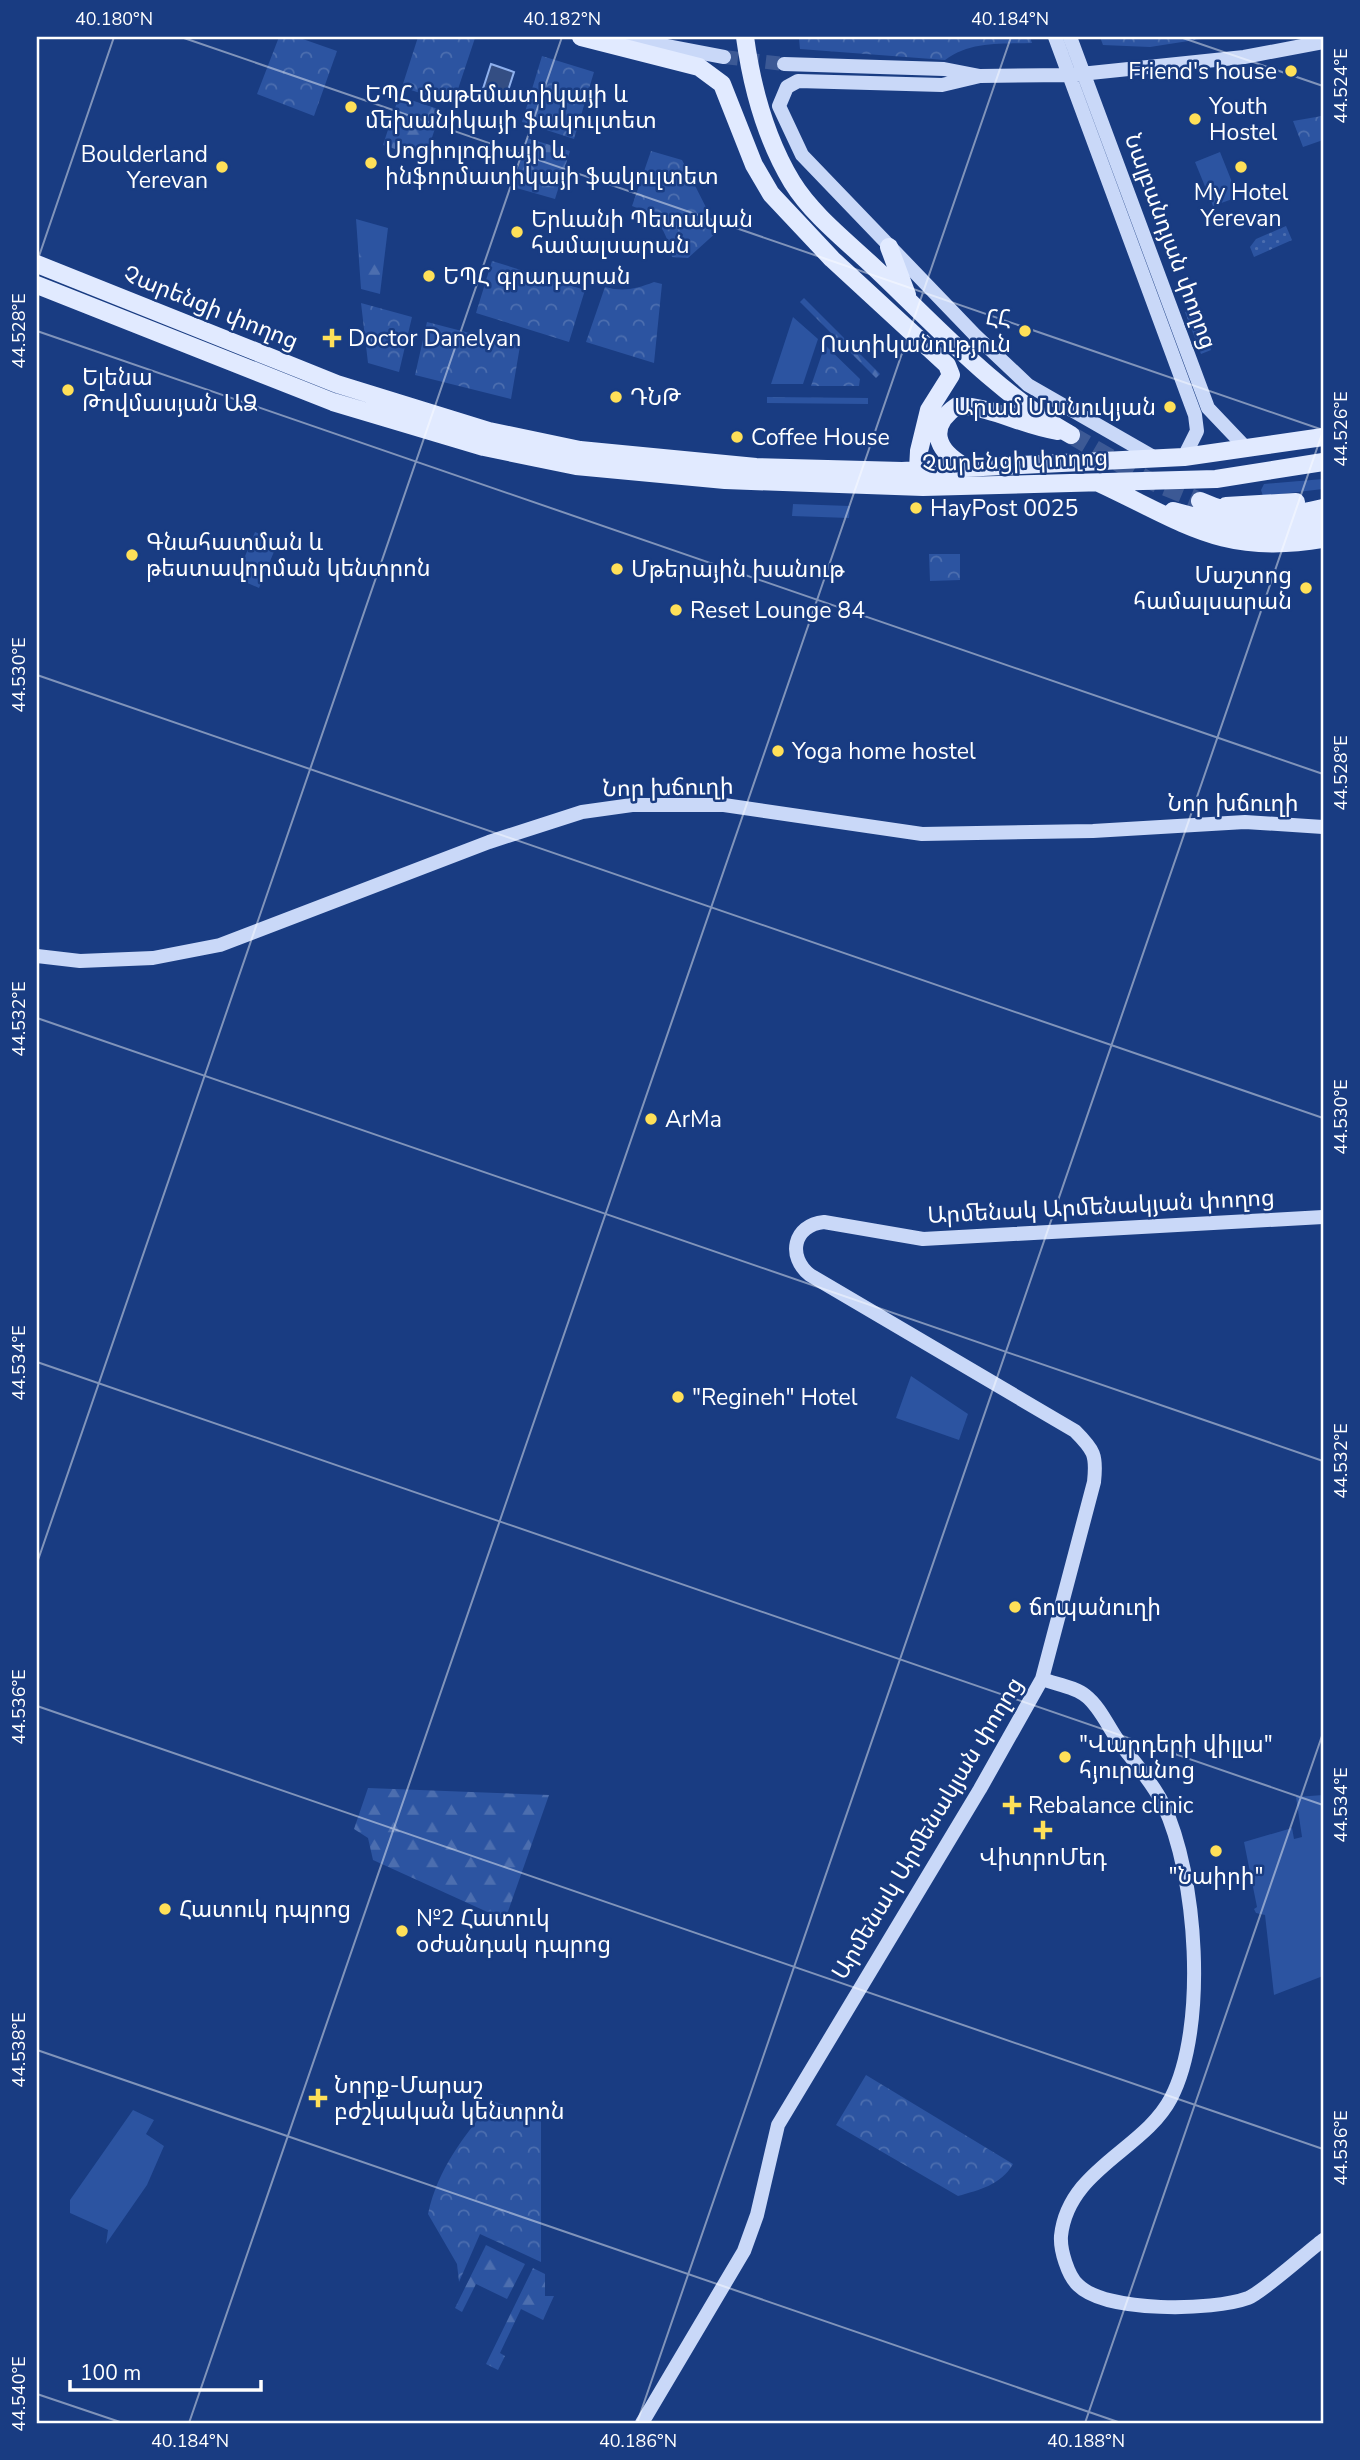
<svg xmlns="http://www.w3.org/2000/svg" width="1360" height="2460" viewBox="0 0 1360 2460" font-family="'Nunito Sans','Noto Sans Armenian',sans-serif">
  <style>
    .grass { fill: #2c54a1 }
    .forest { fill: url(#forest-firs) }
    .park { fill: url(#park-crowns) }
    .garden { fill: url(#garden-dots) }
    .water { fill: #344e83; stroke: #8fb1ee; stroke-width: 2 }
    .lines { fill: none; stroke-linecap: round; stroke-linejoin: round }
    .secondary-tunnel { stroke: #3c5995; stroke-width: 14; stroke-dasharray: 14 7; stroke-linecap: butt }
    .primary-tunnel { stroke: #3c5995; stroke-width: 18; stroke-dasharray: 18 9; stroke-linecap: butt }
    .secondary { stroke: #c9d8f8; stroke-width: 14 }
    .primary { stroke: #e1eaff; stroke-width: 18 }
    .ticks { fill: none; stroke: #fff; stroke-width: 2; stroke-opacity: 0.45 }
    .poi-dot { fill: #ffe058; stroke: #193c82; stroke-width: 2.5 }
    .labels { text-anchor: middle; stroke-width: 5; stroke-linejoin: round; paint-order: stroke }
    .poi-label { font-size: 23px; fill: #fff; stroke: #193c82; text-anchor: start }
    .street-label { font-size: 23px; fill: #fff; stroke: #193c82 }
    .neatline { fill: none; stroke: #fff; stroke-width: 2.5 }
    .ticks-label { font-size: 18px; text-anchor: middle; fill: #fff }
  </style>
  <defs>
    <pattern id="forest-firs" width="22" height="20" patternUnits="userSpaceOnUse" patternTransform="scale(1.75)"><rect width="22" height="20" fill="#2c54a1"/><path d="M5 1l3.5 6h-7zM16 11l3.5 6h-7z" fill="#4c6eaf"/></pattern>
    <pattern id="park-crowns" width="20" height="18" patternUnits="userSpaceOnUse" patternTransform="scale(1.75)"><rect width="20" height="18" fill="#2c54a1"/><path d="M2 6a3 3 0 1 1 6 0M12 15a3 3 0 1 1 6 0" fill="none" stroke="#4c6eaf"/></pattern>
    <pattern id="garden-dots" width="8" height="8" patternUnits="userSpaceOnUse" patternTransform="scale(1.75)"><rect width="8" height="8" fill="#2c54a1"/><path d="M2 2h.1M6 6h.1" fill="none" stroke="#4c6eaf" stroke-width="1.8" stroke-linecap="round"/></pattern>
  </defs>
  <rect width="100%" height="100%" fill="#193c82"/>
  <path class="grass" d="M1220,152L1238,197L1213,206L1195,162Z
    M356,219L388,228L380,294L361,289Z
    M793,317L818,339L803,384H771Z
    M1323,479V489L1263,496L1261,490L1264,484Z
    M793,504L850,506L849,518L792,516Z
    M255,532L278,542L259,588L236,578Z
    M911,1376L968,1414L959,1440L896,1418Z
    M1323,1795V1976L1274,1995L1265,1915L1256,1913L1254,1909L1257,1907L1244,1842L1292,1828L1294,1839L1302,1837L1296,1797Z
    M133,2110L154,2120L146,2134L164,2146L147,2185L106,2244L108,2230L70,2213V2200Z"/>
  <path class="forest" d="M399,96L441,110L425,159L383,145Z
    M527,138L570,151L555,199L513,187Z
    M358,242L383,248L378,290L362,287Z
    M804,298L880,374L876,378L800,302Z
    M767,397L868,398V404L767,403Z
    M368,1788L549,1795L505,1920L373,1860L368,1838L354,1829Z
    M486,2245L525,2264L507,2299L476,2284L462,2312L455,2308Z
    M533,2268L545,2274V2296H554L543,2320L521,2309L500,2353L505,2356L498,2370L486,2364Z"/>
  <path class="park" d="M279,37H297L337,51L314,116L257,94Z
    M418,37L475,38L453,104L402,87Z
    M765,37H1030L1032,43C1002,44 970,41 945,60L800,49L799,39Z
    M1100,37H1214L1150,47L1103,45Z
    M542,56L594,72L574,139L522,122Z
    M1322,116L1323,140L1303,147L1293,121Z
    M651,151L682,160L718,231L688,258L672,257C667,231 657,215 632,206Z
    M492,261L585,290L569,342L476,313Z
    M654,282L662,284L654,363L586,342L605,287C623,292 636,289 654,282Z
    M361,303L412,317L399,372L368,363Z
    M427,322L520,346L511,399L415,375Z
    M825,345L860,379L859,386H811Z
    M929,554H960V580L930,581Z
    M866,2075L1013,2164C1001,2185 979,2190 958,2196L836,2125Z
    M493,2101L541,2118V2262L480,2234L459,2282L457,2264L428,2214C438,2168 464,2136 493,2101Z"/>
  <path class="garden" d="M1286,226L1292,240L1254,257L1250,247L1256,239Z
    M1196,308L1211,350L1201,354L1185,312Z"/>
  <path class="water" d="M491,64L514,72L504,103L481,95Z"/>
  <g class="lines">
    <path class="secondary-tunnel" d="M724,57L784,64"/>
    <path class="primary-tunnel" d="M1071,435L1146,479L1200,501"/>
    <path class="secondary" d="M619,37L724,57
      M1055,37L1195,415L1197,431L1184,457
      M1070,37L1208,408L1247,449
      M784,64L944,69L980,76L1071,75L1244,57L1323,42
      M980,76L942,85L798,81L787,87L779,106L802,155L975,335L1028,385L1157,459
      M37,956L80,961L153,958L220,945L489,842L582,812L632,805H724L922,834L1093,831L1245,822L1323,827
      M1042,1679C1055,1684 1076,1687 1086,1696C1099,1706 1108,1726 1117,1739C1132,1760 1152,1781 1163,1804C1197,1875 1208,2027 1171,2098C1144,2150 1068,2169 1061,2236C1060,2250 1068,2276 1078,2285C1106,2313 1213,2311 1248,2298C1263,2292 1307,2252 1323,2240
      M642,2423L744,2251L757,2215L778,2125L980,1789L1042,1679L1094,1482C1097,1455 1094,1450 1075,1431L810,1275C787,1257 793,1225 824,1222L923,1239L1323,1217"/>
    <path class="primary" d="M581,37L699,67L722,84L754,165L771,194L832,259L947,365L951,375L929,410L919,451L918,469
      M745,37C752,88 765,137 792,182C813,216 849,243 877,270C938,328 998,394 1071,435
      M889,247L907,295
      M37,264L337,384L489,431L580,450L756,467L902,471L1184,457L1323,437
      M37,285L333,402L484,447L576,466L725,480L923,487L1216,479L1323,462
      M964,466C936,450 927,427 957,406C992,406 1023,426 1058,431
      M1099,483C1185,523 1223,556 1323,539
      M1200,501C1241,520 1279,519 1323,508
      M1226,506L1296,502
      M1173,511L1245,530L1297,529L1323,523"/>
  </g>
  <path class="ticks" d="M181,37L1323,430M1180,37L1323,86M37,262L114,37M37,331L1323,774M37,675L1323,1118M37,1018L1323,1461M37,1362L1323,1805M37,1563L562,37M37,1706L1323,2149M37,2050L1121,2423M37,2394L123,2423M189,2423L1011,37M637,2423L1323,431M1085,2423L1323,1733"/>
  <g class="poi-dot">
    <circle cx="1291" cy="71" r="7"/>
    <circle cx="351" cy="107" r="7"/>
    <circle cx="1195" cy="119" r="7"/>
    <circle cx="371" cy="163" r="7"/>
    <circle cx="222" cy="167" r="7"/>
    <circle cx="1241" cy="167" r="7"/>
    <circle cx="517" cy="232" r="7"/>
    <circle cx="429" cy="276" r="7"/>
    <circle cx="1025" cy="331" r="7"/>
    <path d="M328.5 327.5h7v7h7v7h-7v7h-7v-7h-7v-7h7z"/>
    <circle cx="68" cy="390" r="7"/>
    <circle cx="616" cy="397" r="7"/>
    <circle cx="1170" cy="407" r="7"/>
    <circle cx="737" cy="437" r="7"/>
    <circle cx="916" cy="508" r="7"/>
    <circle cx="132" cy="555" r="7"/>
    <circle cx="617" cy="569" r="7"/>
    <circle cx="1306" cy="588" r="7"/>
    <circle cx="676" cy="610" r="7"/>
    <circle cx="778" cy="751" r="7"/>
    <circle cx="651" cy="1119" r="7"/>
    <circle cx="678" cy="1397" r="7"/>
    <circle cx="1015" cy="1607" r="7"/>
    <circle cx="1065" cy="1757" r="7"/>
    <path d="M1008.5 1794.5h7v7h7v7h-7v7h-7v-7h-7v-7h7z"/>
    <path d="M1039.5 1819.5h7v7h7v7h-7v7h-7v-7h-7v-7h7z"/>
    <circle cx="1216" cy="1851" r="7"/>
    <circle cx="165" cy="1909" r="7"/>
    <circle cx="402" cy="1931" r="7"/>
    <path d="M314.5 2087.5h7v7h7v7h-7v7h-7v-7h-7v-7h7z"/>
  </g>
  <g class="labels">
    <g class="poi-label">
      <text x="1277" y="79" text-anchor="end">Friend's house</text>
      <text x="365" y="102">ԵՊՀ մաթեմատիկայի և<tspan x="365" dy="26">մեխանիկայի ֆակուլտետ</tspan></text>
      <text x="1209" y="114">Youth<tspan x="1209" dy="26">Hostel</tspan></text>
      <text x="385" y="158">Սոցիոլոգիայի և<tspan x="385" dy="26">ինֆորմատիկայի ֆակուլտետ</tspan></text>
      <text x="208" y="162" text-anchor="end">Boulderland<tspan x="208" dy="26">Yerevan</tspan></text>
      <text x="1241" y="200" text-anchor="middle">My Hotel<tspan x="1241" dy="26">Yerevan</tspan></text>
      <text x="531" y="227">Երևանի Պետական<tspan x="531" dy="26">համալսարան</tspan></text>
      <text x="443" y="284">ԵՊՀ գրադարան</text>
      <text x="1011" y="326" text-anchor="end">ՀՀ<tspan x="1011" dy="26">Ոստիկանություն</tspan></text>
      <text x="348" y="346">Doctor Danelyan</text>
      <text x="82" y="385">Ելենա<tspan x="82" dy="26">Թովմասյան ԱՁ</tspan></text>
      <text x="630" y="405">ԴՆԹ</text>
      <text x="1156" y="415" text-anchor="end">Արամ Մանուկյան</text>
      <text x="751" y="445">Coffee House</text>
      <text x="930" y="516">HayPost 0025</text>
      <text x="146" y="550">Գնահատման և<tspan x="146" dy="26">թեստավորման կենտրոն</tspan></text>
      <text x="631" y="577">Մթերային խանութ</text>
      <text x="1292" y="583" text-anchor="end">Մաշտոց<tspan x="1292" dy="26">համալսարան</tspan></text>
      <text x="690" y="618">Reset Lounge 84</text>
      <text x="792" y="759">Yoga home hostel</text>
      <text x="665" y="1127">ArMa</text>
      <text x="692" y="1405">"Regineh" Hotel</text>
      <text x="1029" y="1615">ճոպանուղի</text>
      <text x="1079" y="1752">"Վարդերի վիլլա"<tspan x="1079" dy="26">հյուրանոց</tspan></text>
      <text x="1028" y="1813">Rebalance clinic</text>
      <text x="1043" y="1865" text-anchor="middle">ՎիտրոՄեդ</text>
      <text x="1216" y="1884" text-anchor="middle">"Նաիրի"</text>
      <text x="179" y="1917">Հատուկ դպրոց</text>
      <text x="416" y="1926">№2 Հատուկ<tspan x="416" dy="26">օժանդակ դպրոց</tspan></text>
      <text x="334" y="2093">Նորք-Մարաշ<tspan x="334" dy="26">բժշկական կենտրոն</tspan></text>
    </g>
    <g class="street-label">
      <text transform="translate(1171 241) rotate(70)" y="8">Նալբանդյան փողոց</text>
      <text transform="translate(211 307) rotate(22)" y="8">Չարենցի փողոց</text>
      <text transform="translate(1015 460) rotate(-2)" y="8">Չարենցի փողոց</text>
      <text transform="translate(668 787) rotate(-1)" y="8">Նոր խճուղի</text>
      <text x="1233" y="811">Նոր խճուղի</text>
      <text transform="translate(1101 1206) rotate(-3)" y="8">Արմենակ Արմենակյան փողոց</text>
      <text transform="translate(927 1828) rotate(-59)" y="8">Արմենակ Արմենակյան փողոց</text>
    </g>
  </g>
  <rect width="1360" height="2460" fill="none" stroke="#193c82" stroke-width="77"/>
  <path d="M70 2380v10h191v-10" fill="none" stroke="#ffffff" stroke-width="3.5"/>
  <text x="80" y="2380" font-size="21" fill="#ffffff" stroke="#193c82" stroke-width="5" paint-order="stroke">100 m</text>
  <rect x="38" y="38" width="1284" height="2384" class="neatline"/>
  <g class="ticks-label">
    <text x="114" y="25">40.180°N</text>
    <text x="562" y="25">40.182°N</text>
    <text x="1010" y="25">40.184°N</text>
    <text transform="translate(1341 86) rotate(-90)" y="6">44.524°E</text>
    <text transform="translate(19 331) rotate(-90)" y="6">44.528°E</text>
    <text transform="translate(1341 429) rotate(-90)" y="6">44.526°E</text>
    <text transform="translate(19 675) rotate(-90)" y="6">44.530°E</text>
    <text transform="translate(1341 773) rotate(-90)" y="6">44.528°E</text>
    <text transform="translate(19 1019) rotate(-90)" y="6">44.532°E</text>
    <text transform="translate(1341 1117) rotate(-90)" y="6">44.530°E</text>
    <text transform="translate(19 1363) rotate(-90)" y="6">44.534°E</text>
    <text transform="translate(1341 1461) rotate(-90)" y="6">44.532°E</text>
    <text transform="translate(19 1707) rotate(-90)" y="6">44.536°E</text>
    <text transform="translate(1341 1805) rotate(-90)" y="6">44.534°E</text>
    <text transform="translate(19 2050) rotate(-90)" y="6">44.538°E</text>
    <text transform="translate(1341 2148) rotate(-90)" y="6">44.536°E</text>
    <text transform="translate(19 2394) rotate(-90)" y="6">44.540°E</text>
    <text x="190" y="2447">40.184°N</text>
    <text x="638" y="2447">40.186°N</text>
    <text x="1086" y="2447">40.188°N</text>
  </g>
</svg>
